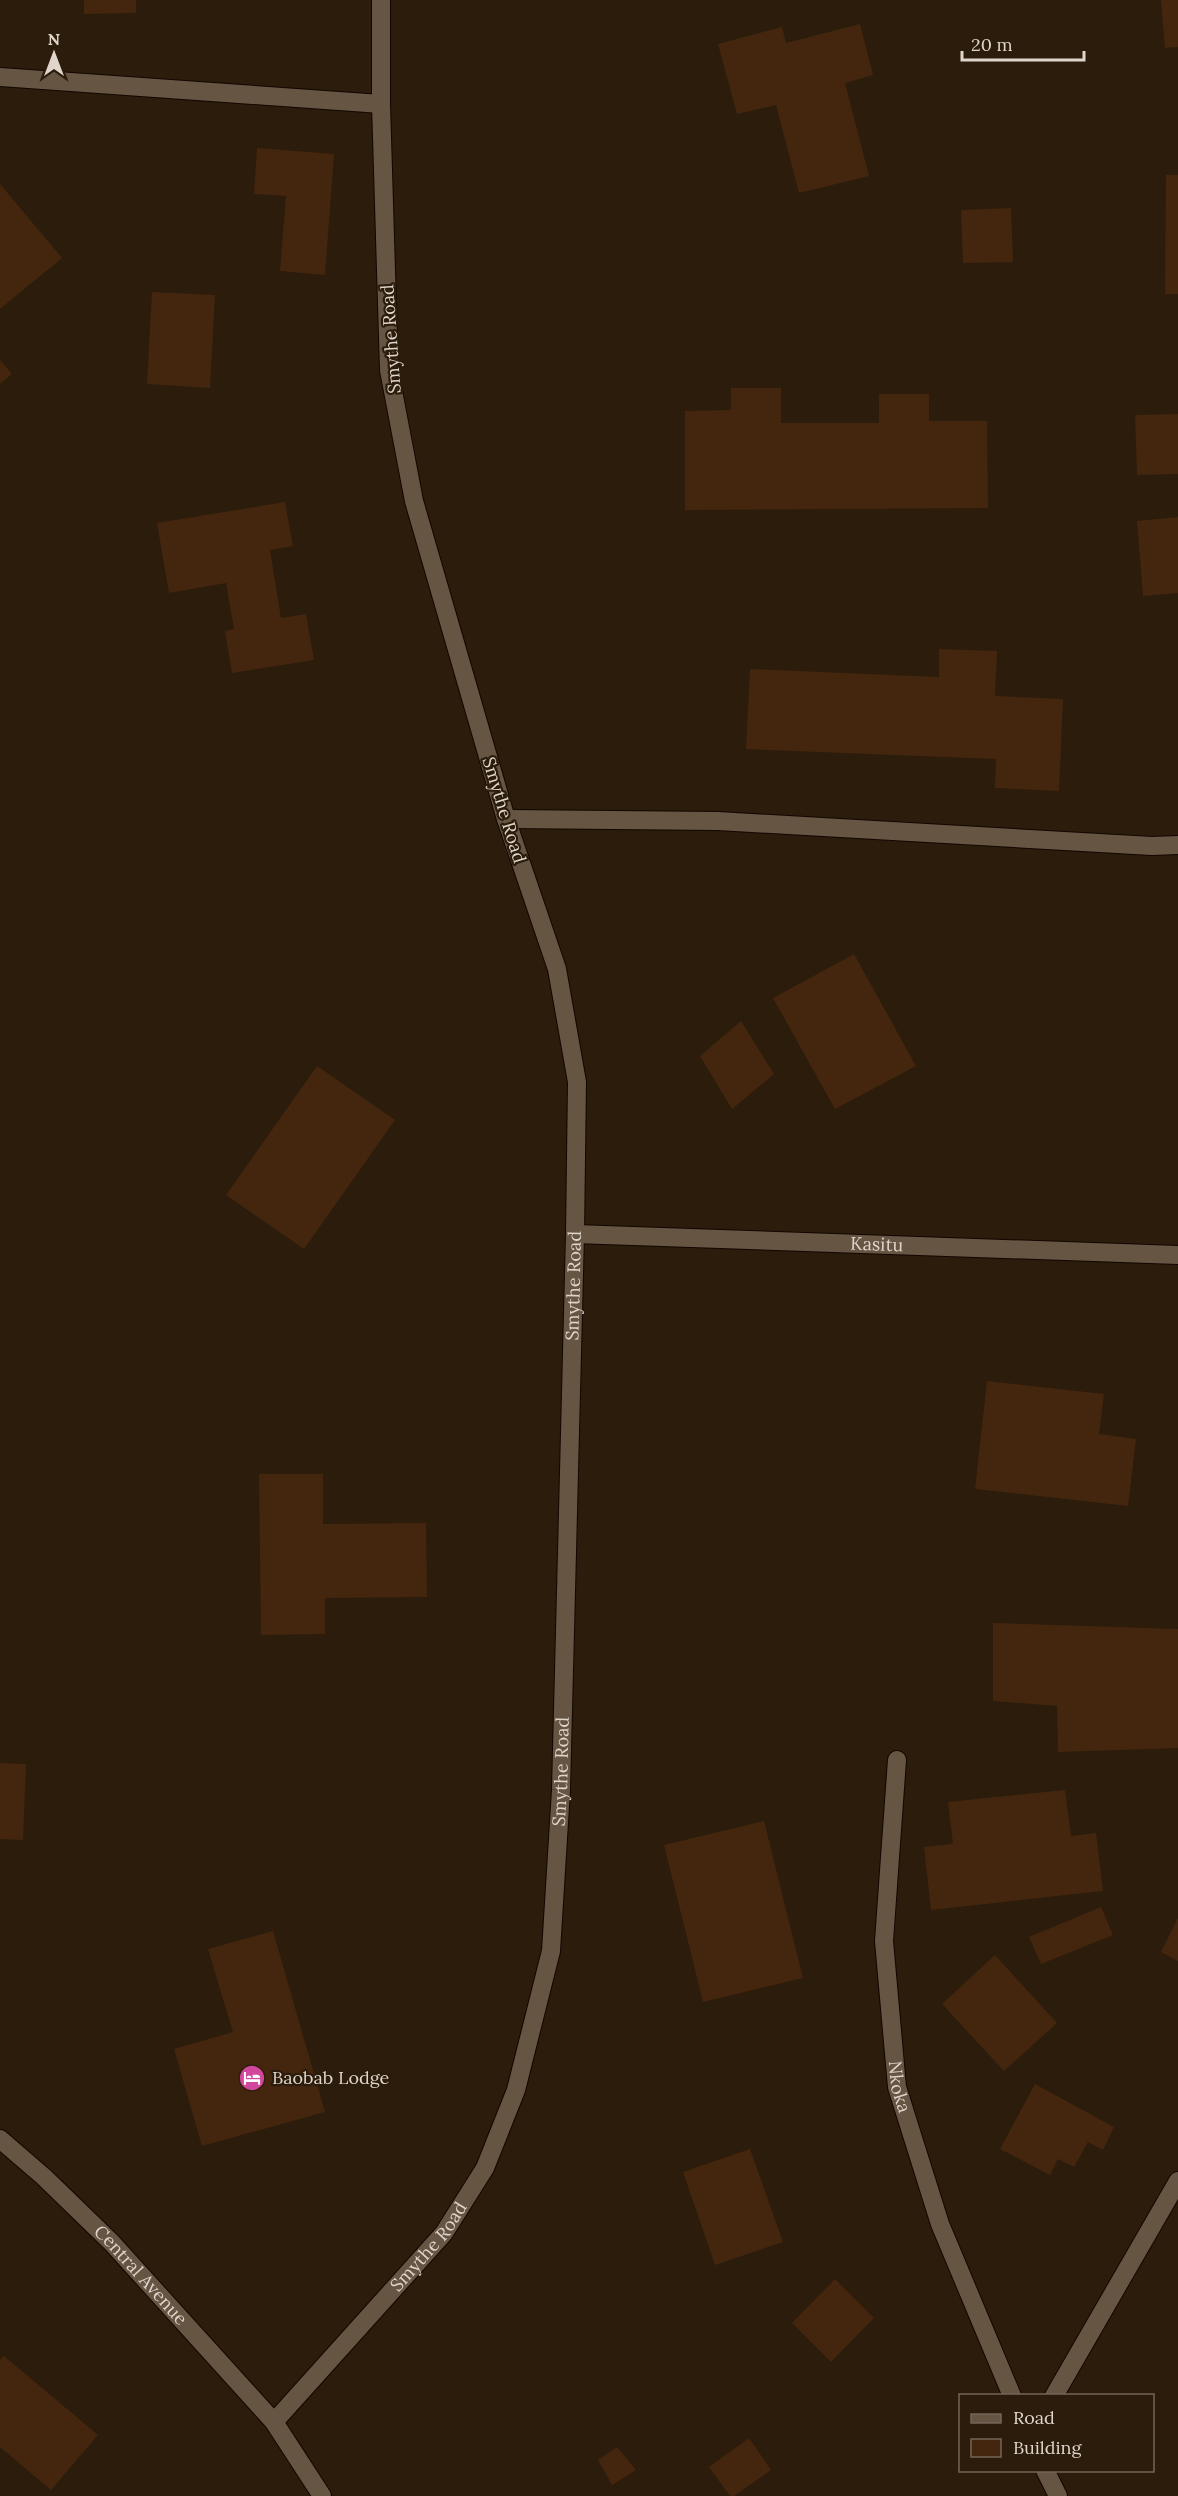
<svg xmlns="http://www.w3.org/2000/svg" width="1178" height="2496" viewBox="0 0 1178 2496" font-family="Lora,serif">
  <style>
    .building { fill: #44260e }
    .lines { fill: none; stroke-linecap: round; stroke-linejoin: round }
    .minor-casing { stroke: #130600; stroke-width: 20 }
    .minor { stroke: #675544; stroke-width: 18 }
    .labels { text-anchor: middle; stroke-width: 4.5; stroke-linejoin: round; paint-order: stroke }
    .street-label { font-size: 18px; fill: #dfd5cb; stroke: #2b1c0c }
    .poi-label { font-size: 18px; fill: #dfd5cb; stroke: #2b1c0c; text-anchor: start }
  </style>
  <rect width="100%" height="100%" fill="#2b1c0c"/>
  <path class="building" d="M84,0H136V13L84,14Z
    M1161,0H1178V47L1165,48Z
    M860,24L873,75L845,83L869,176L799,193L776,105L737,114L718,44L782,27L786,43Z
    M257,148L334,154L325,275L280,271L286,196L254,194Z
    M1166,175H1178V294H1165Z
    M0,184L62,258L0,309Z
    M1011,208L1013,262L963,263L961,210Z
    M152,292L215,295L210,388L147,384Z
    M0,360L12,374L0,384Z
    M731,388H781V423H879V394H929V421H987L988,508L685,510V411L731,410Z
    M1178,414V474L1137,475L1135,415Z
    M285,502L293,546L270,550L281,618L306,614L314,660L232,673L225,631L234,629L226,583L169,593L157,523Z
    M1178,517V593L1143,596L1137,521Z
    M939,649L997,651L995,696L1063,699L1059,791L995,788L996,759L746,749L750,669L939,677Z
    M854,954L916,1066L835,1109L773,998Z
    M741,1021L774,1074L732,1109L700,1056Z
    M317,1066L395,1120L304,1249L226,1195Z
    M987,1381L1104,1394L1099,1434L1136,1439L1128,1506L975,1489Z
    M259,1474H323V1524L426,1523L427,1597L325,1598V1634L261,1635Z
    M993,1623L1178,1629V1748L1058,1752L1057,1706L993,1701Z
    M0,1763L26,1764L23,1840L0,1839Z
    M1065,1790L1071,1836L1096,1833L1103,1891L931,1910L924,1847L953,1844L948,1802Z
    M764,1821L803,1978L703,2002L664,1845Z
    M1101,1907L1113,1935L1041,1964L1029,1937Z
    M1178,1918V1961L1161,1952Z
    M273,1931L325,2112L202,2146L174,2049L233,2032L208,1949Z
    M995,1955L1057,2023L1004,2071L942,2004Z
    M1035,2084L1114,2127L1103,2150L1088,2142L1074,2167L1058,2159L1050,2175L1000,2149Z
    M750,2149L783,2242L715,2265L683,2172Z
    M835,2279L874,2318L831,2362L792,2323Z
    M4,2356L98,2435L51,2490L0,2447V2360Z
    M749,2438L771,2470L734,2496H730L709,2467Z
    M617,2447L636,2470L612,2485L598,2460Z"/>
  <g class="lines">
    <g class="minor-casing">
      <g id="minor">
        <path d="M0,77L381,104"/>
        <path d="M506,819L718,821L1152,846L1178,845"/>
        <path id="s1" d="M575,1234L1178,1255"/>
        <path id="s2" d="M897,1760L884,1941L897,2087L940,2224L1012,2396"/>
        <path id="s3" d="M0,2139L44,2177L112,2243L274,2422L322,2496"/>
        <path d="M1054,2396L1178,2181"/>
        <path id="s4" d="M274,2422L444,2233L485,2168L516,2090L551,1951L561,1790L575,1234L577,1082L557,969L506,819L414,501L389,370L381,104V0"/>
        <path d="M1045,2470L1058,2496"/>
      </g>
    </g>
    <use href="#minor" class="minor"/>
  </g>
  <defs>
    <g id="hotel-disc" transform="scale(1.35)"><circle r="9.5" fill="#d1479c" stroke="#2b1c0c"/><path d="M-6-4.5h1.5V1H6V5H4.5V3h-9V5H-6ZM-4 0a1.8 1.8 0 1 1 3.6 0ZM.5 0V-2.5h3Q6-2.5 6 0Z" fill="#fff"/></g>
  </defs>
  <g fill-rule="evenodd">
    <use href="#hotel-disc" x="252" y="2078"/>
  </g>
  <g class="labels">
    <g class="street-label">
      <text transform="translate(391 339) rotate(-94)" y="6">Smythe Road</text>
      <text transform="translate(504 810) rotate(73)" y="6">Smythe Road</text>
      <text dy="6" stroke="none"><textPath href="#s1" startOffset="302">Kasitu</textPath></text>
      <text dy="6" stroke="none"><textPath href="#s4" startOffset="1224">Smythe Road</textPath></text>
      <text dy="6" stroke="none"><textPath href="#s4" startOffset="738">Smythe Road</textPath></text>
      <text dy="6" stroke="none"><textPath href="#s2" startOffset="328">Nkoka</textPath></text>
      <text dy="6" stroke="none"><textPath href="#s4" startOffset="234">Smythe Road</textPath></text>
      <text dy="6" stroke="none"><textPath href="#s3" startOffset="196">Central Avenue</textPath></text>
    </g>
    <g class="poi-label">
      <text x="272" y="2084">Baobab Lodge</text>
    </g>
  </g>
  <rect x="959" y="2394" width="195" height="78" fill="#2b1c0c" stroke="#736658" stroke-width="1.5"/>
  <rect x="971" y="2414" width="30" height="9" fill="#675544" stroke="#736658" stroke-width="1.5"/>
  <text x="1013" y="2424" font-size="18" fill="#dfd5cb">Road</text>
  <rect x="971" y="2439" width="30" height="18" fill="#44260e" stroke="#736658" stroke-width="1.5"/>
  <text x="1013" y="2454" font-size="18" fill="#dfd5cb">Building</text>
  <g transform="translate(54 54)" stroke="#2b1c0c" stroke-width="4.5" paint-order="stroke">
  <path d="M0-4.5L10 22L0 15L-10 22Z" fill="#dfd5cb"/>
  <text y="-9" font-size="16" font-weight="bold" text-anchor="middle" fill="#dfd5cb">N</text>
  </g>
  <path d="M962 51v9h122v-9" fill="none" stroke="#dfd5cb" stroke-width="3"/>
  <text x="971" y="51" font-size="18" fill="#dfd5cb" stroke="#2b1c0c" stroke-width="4.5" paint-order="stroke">20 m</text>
</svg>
